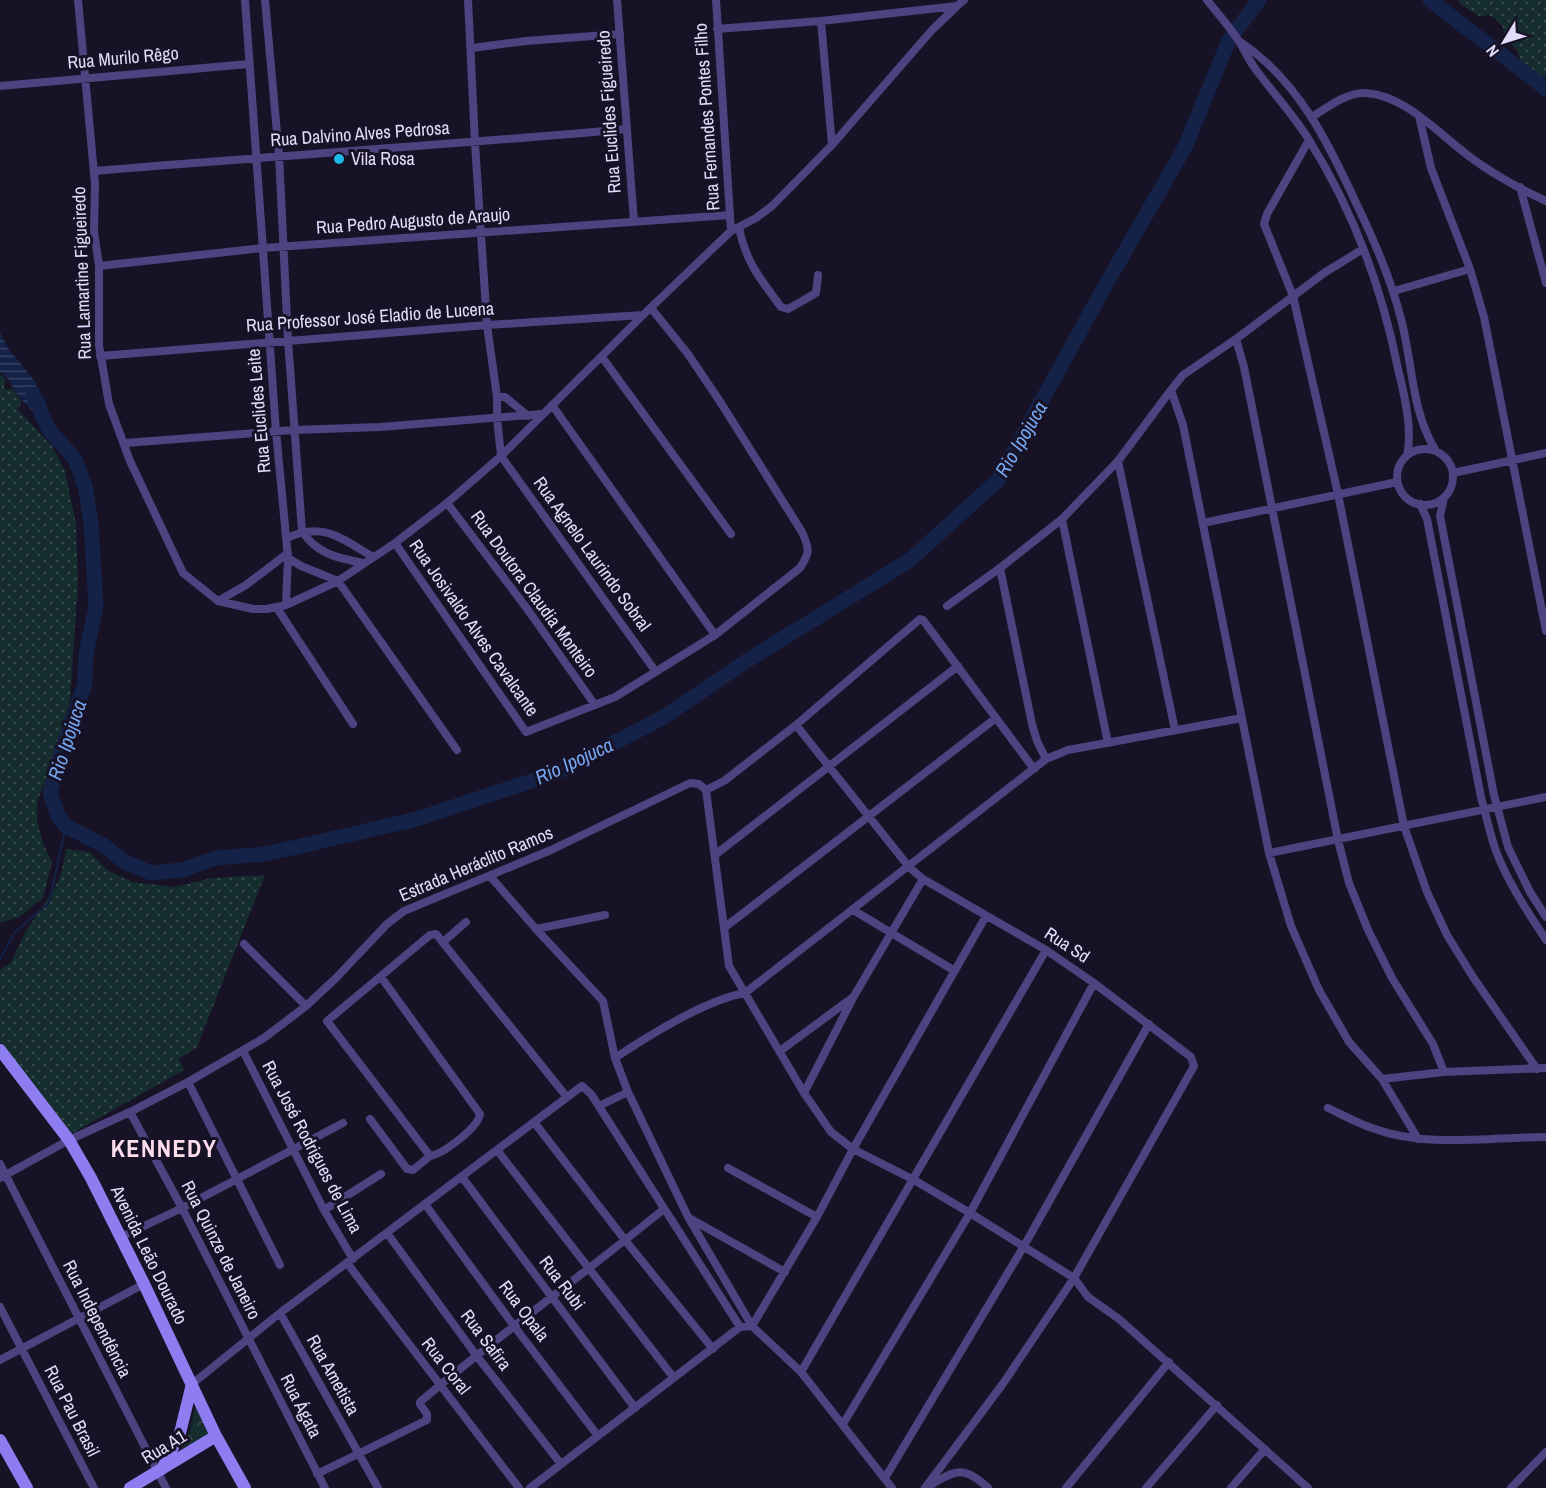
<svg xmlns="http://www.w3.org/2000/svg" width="1546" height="1488" viewBox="0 0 1546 1488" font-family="'Archivo Narrow',sans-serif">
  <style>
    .grass { fill: url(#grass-dots) }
    .park { fill: url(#park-crowns) }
    .water { fill: url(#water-rules) }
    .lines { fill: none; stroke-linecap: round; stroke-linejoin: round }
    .stream { stroke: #142248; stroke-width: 2 }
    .river { stroke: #142248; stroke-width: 15 }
    .minor { stroke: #4d4380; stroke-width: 8 }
    .secondary { stroke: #8e7df0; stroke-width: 12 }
    .poi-dot { fill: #1cb8e6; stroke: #181226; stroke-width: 2 }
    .labels { text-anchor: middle; stroke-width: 6; stroke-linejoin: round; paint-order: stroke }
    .street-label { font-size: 18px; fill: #e3dbfb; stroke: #181226 }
    .poi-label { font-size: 18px; fill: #e3dbfb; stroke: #181226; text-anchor: start }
    .water-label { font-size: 20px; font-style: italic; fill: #75a7f0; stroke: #181226 }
    .district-label { font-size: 24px; font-weight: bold; letter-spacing: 1.5px; fill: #fbddec; stroke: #181226 }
  </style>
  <defs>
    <pattern id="grass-dots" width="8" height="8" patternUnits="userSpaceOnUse" patternTransform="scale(1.5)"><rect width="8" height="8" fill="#162d2f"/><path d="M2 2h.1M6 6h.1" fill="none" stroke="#384b4e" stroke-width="1.8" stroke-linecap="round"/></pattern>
    <pattern id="park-crowns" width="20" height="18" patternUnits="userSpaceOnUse" patternTransform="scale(1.5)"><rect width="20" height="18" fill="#162d2f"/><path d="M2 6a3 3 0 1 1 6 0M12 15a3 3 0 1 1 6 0" fill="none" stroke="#384b4e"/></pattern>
    <pattern id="water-rules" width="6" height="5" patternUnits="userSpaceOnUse" patternTransform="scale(1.5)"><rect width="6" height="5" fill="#142248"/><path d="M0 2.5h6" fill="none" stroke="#364263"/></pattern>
  </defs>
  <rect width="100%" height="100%" fill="#181226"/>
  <path class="grass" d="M1459,0H1546V77L1537,78L1532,74V69L1521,62L1518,52L1504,35L1503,27L1496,19L1489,15L1479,16L1459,3Z
    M0,374L5,379L4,388L7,390L12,388L21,401L20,407L16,408L52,446L65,471L76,524L78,580L70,700L55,757L37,802V822L44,846L52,862L43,898L19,917L0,923Z
    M66,849L89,852L107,870L133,882L174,887L213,878L265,875L197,1047L179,1059L184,1070L69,1135L0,1042V970L11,962L26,931L54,889L61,875Z"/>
  <path class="park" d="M196,1403L209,1435L181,1449L190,1431Z"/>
  <path class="water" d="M0,333L8,348L36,383L37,391L45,399L43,408L36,418C32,409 28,406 21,399C13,390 11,379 0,372Z"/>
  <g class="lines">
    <path class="stream" d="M0,959L15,932L49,903L66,826"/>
    <path class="river" d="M1430,0L1546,89
      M33,394L49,430L75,459L85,486L91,523L96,607L86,653L85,684L64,744L50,793L58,816L66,826L103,845L125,862L151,873L182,870L216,858L266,854L417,819L556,773L662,718L748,660L910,560L998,480L1105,286L1185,147L1229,40L1259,0"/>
    <path class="minor" d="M78,0L95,184L94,231L99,266V345L109,404L130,461L183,573L218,601L253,609H267L286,605L338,581L395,543L447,503L501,456L643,315L731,231L756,218L772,206L832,145L821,21
      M245,0L276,431L288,558L301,566L338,581L457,750
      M265,0L279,155L288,340L302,531C317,554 337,558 363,563
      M468,0L475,143L487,325L497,397V418L501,456L656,672
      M617,0L634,222
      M716,0L731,231
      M1207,0C1218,14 1231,28 1240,43C1245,51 1249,60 1254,67C1272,92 1293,114 1309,140C1353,210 1382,288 1398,369C1404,393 1413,430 1407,455
      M717,29L821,21L957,6L964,0
      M1242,43C1299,82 1329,144 1357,205C1375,242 1391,279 1401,319C1413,364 1411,411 1436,451
      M472,48L526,41L620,34
      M0,86L249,64
      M1419,116L1431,168L1470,269L1484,317L1546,631
      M1312,117C1328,107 1347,92 1366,93C1405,95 1441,136 1470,157C1493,174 1520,189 1546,201
      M1309,140L1267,214L1264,224L1293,296L1338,494L1404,826L1427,892L1447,935L1473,977L1537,1069
      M832,145L932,30L957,6
      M94,171C272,156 450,145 627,129
      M1520,187L1546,283
      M739,227C745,261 761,280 781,307L788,309L816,293L818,275
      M99,266L263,248L730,215
      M1394,291L1470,269
      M1236,339L1244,367L1338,840L1349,883L1368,930L1392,978L1433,1044L1444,1072
      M100,356L487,325L643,315
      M602,357L731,534
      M1171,390L1183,425L1269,853L1291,926L1319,990L1349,1042L1382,1079L1418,1139
      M497,397H505L528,416
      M552,405L715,635
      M125,443L294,430L380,427L542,414
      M1397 477a28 28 0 1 1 56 0a28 28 0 1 1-56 0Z
      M1118,461L1175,730
      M1453,473L1546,453
      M1444,498L1440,516L1494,795L1508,847L1530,892L1546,917
      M447,503L528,610L595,705
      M1420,504L1427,519L1481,797C1486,815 1490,834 1496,851C1508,883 1528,912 1546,940
      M1062,519L1108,743
      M1203,523L1397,482
      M287,538C323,521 342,539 373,557
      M395,543L526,732L615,697L715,635L800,568C810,552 810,550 802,532L719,400L688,354L651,308
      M1000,568L1032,724L1037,741L1046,759
      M218,601L246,585L288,553
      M286,605L288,558
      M947,606L1000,568L1062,519L1118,461L1171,390L1183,375L1236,339L1324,273L1363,249
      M277,608L353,724
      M796,725L909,867L923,879L1046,950L1094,983L1191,1057L1194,1066L1074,1278L1002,1385L925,1488
      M706,790L729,966L804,1093L831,1132L853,1149L914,1180L970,1213L1074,1278L1088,1297L1119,1319L1308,1488
      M706,790L724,781L796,725L920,619L923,620L1034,769
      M1269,853L1546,797
      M715,855L958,666
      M490,876L536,929L603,1001L615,1058L628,1092L688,1217L752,1326L817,1217L853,1149L986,916
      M853,910L955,971
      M724,928L996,718
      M536,929L605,915
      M443,942L466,922
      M244,944L306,1006
      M381,977L480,1114C478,1128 443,1154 430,1156L327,1021L430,935L436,934L566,1096
      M243,1051L324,1210L353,1259
      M780,1051L852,998
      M615,1058C648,1036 706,1000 745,993L1046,759L1068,750L1242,718
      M1382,1079L1444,1072L1546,1068
      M188,1082L280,1265
      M804,1093L854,996L923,879
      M599,1106L628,1092
      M1328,1108C1343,1115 1359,1124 1375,1129C1426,1148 1492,1137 1546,1137
      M130,1112L182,1208L325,1488
      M370,1119L407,1169L413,1170L430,1156
      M534,1122L625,1240L713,1349
      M497,1150L674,1378
      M0,1164L166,1488
      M728,1168L817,1217
      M462,1177L635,1408
      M0,1178L69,1140L130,1112L188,1082L264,1038L306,1006L336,978L387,924L404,911L551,850L690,783L699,784L706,790
      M425,1204L514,1326L598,1436
      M324,1210L381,1174
      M689,1218L785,1272
      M387,1233L476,1355L561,1464
      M121,1237L182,1208L343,1123
      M347,1263L519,1488
      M0,1307L94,1488
      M280,1313L582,1086L591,1094L740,1327
      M0,1360L144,1284
      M801,1372L1046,950
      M192,1384L280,1313L378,1488
      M843,1424L970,1213L1094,983
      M317,1474L427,1420V1414L420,1404V1402C499,1335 584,1274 664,1209
      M885,1478L1024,1246L1149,1024
      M931,1485C956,1469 965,1466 988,1488
      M530,1488L740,1327L752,1326L801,1372L892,1488
      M1066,1488L1169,1362
      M1146,1488L1217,1405
      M1231,1488L1265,1449
      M1511,1488L1546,1452"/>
    <path class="secondary" d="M0,1050L69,1140L91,1178L144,1284L216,1436L245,1488
      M0,1440L27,1488
      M162,1469L180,1433L192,1384
      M130,1488L216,1436"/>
  </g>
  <circle class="poi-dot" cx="339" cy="159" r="6"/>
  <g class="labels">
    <g class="street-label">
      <text transform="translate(123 58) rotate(-5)" y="6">Rua Murilo Rêgo</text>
      <text transform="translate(609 112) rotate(-94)" y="6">Rua Euclides Figueiredo</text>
      <text transform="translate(707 117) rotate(-94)" y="6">Rua Fernandes Pontes Filho</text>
      <text transform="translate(360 134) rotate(-4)" y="6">Rua Dalvino Alves Pedrosa</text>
      <text transform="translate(413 221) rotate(-4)" y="6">Rua Pedro Augusto de Araujo</text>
      <text transform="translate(82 273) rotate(-92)" y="6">Rua Lamartine Figueiredo</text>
      <text transform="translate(370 317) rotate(-4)" y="6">Rua Professor José Eladio de Lucena</text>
      <text transform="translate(259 411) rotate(-95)" y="6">Rua Euclides Leite</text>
      <text transform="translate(592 554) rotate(54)" y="6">Rua Agnelo Laurindo Sobral</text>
      <text transform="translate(534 594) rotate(54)" y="6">Rua Doutora Claudia Monteiro</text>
      <text transform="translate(474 628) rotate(55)" y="6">Rua Josivaldo Alves Cavalcante</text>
      <text transform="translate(476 864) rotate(-23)" y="6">Estrada Heráclito Ramos</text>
      <text transform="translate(1067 945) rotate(33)" y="6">Rua Sd</text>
      <text transform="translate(312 1147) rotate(62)" y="6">Rua José Rodrigues de Lima</text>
      <text transform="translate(221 1250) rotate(63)" y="6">Rua Quinze de Janeiro</text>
      <text transform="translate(149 1255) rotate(64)" y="6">Avenida Leão Dourado</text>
      <text transform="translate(562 1283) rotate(53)" y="6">Rua Rubi</text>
      <text transform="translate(524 1311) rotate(53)" y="6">Rua Opala</text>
      <text transform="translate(97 1319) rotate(63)" y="6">Rua Independência</text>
      <text transform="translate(486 1340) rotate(53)" y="6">Rua Safira</text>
      <text transform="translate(446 1366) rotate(52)" y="6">Rua Coral</text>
      <text transform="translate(333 1375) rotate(61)" y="6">Rua Ametista</text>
      <text transform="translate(301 1406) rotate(63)" y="6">Rua Ágata</text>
      <text transform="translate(72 1411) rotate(63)" y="6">Rua Pau Brasil</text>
      <text transform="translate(164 1447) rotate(-31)" y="6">Rua A1</text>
    </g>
    <g class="poi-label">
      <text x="351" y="165">Vila Rosa</text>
    </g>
    <g class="water-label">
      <text transform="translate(1021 439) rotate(-60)" y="7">Rio Ipojuca</text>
      <text transform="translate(67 740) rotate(-72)" y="7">Rio Ipojuca</text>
      <text transform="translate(574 761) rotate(-25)" y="7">Rio Ipojuca</text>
    </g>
    <g class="district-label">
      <text x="164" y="1157">KENNEDY</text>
    </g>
  </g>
  <g transform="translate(1504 42) rotate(232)" stroke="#181226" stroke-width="4.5" paint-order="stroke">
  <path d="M0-4.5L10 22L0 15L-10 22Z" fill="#e3dbfb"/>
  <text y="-9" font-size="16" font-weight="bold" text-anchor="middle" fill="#e3dbfb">N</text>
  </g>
</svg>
